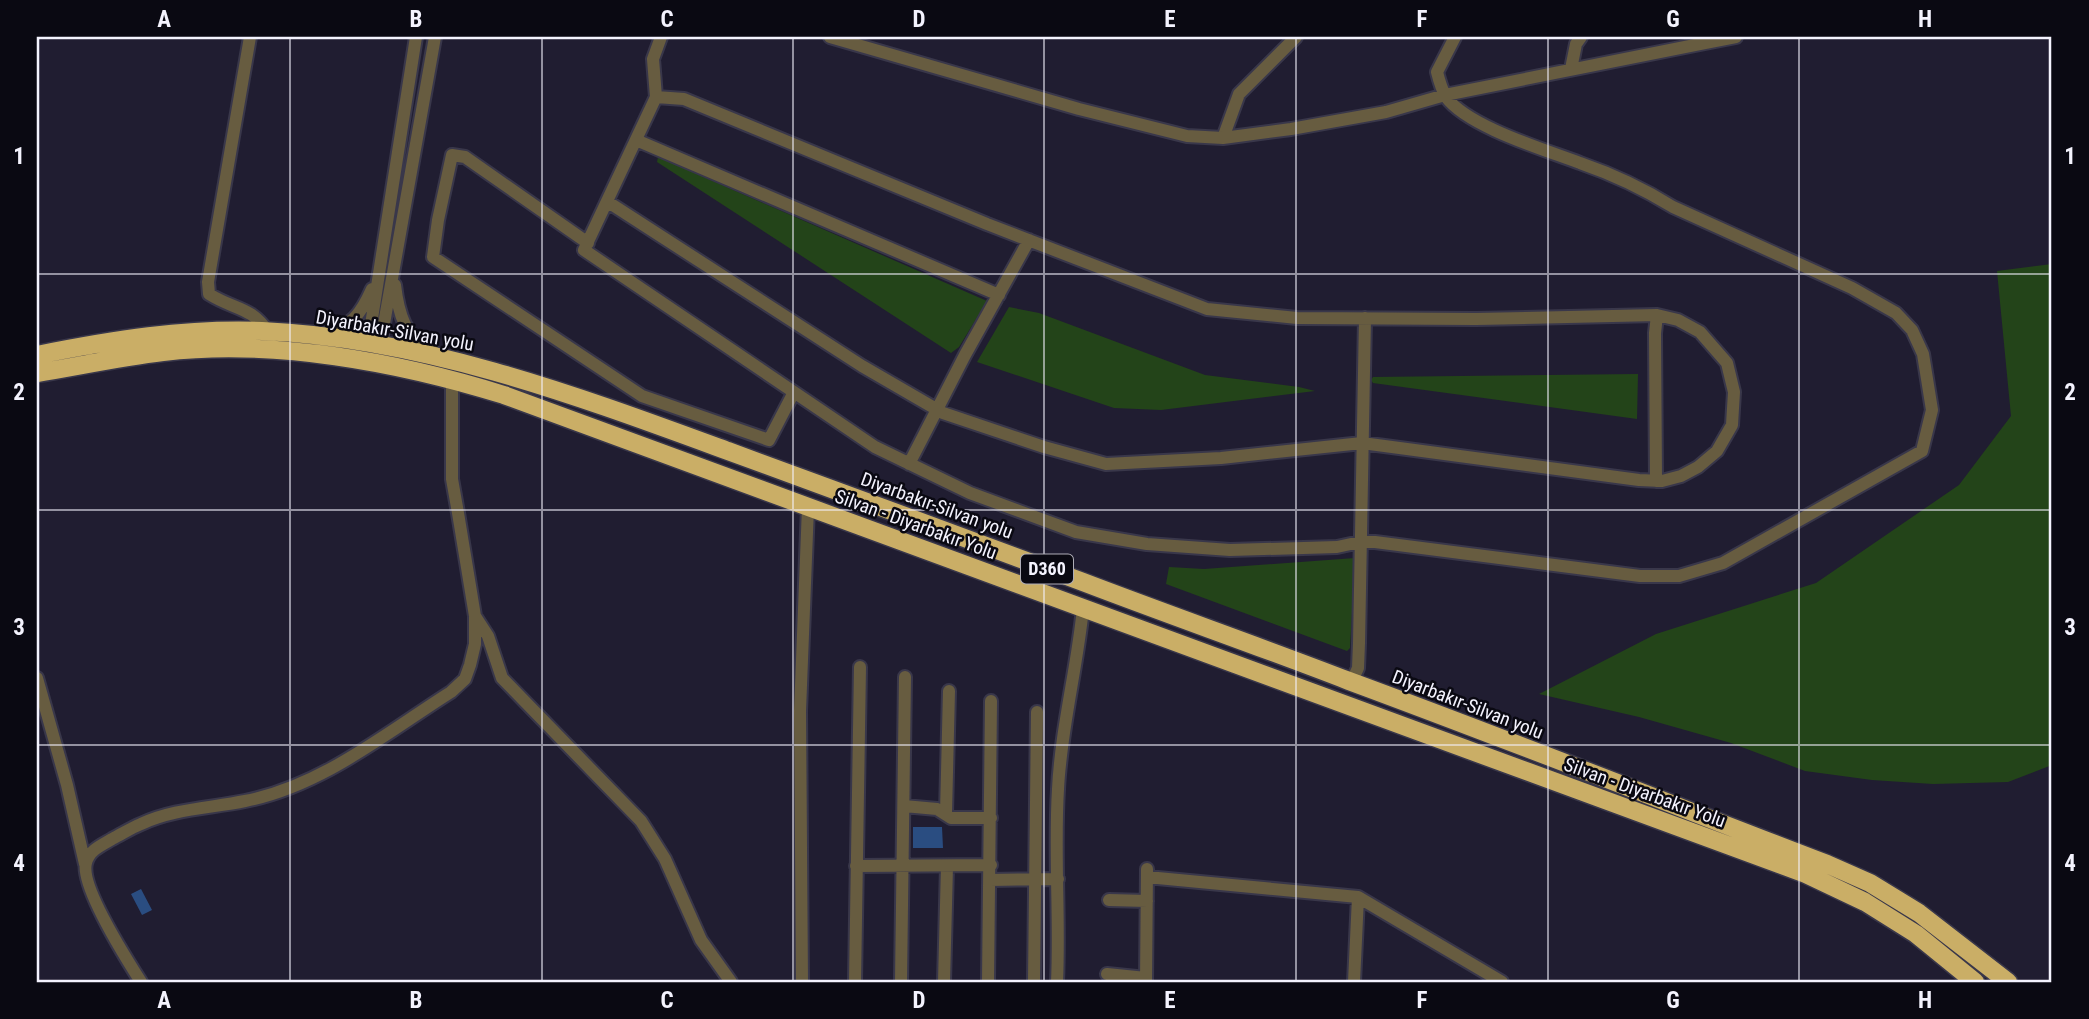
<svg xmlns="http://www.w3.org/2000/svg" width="2089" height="1019" viewBox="0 0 2089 1019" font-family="'Roboto Condensed',sans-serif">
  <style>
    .green { fill: #234419 }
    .water { fill: #2a4d81 }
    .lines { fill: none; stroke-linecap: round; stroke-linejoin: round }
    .minor-casing { stroke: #39374a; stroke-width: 16 }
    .highway-casing { stroke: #39374a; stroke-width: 21 }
    .minor { stroke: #675c40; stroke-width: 12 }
    .highway { stroke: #caae66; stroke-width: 18 }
    .grid { fill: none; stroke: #f4f3fe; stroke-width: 2; stroke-opacity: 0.55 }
    .labels { text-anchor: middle; stroke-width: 5; stroke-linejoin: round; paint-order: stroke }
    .shield { fill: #0a0912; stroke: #aeadb7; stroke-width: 2 }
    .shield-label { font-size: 18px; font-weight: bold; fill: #f4f3fe }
    .street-label { font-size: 19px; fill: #f4f3fe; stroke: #0a0912 }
    .neatline { fill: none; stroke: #f4f3fe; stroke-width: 2.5 }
    .grid-label { font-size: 23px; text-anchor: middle; font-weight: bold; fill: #f4f3fe }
  </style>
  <rect width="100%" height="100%" fill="#201d31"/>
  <path class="green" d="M658,157L987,301L959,347L951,353L657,162Z
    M2052,264V765L2008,782L1933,784L1872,780L1805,771L1731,743L1639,717L1539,694L1656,634L1816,583L1959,485L2011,416L1997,271Z
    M1009,307L1039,313L1205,375L1299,387L1315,391L1161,410L1114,408L977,362Z
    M1638,374L1637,419L1373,383L1371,380L1373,377Z
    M1355,558L1350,648L1347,651L1166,584L1169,567L1204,569Z"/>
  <path class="water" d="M913,827H942L943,848H913Z
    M141,889L152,910L142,915L131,894Z"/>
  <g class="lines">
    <g class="minor-casing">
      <path id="minor" d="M250,37L208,282L209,294C234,310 251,306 268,332
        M661,37L653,59L656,97L584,250L875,447L970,493L1076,532L1147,544L1230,550L1337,547L1360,542H1375L1640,576H1679L1723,563L1922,451L1932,410L1923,354L1912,330L1896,313L1852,288L1673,207C1644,189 1612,174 1580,163C1546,150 1468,127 1446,97C1442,90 1439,80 1437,72L1455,37
        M830,37L1079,109L1187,136L1223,138L1291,129L1386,112L1445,95L1705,43L1708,37
        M1705,43L1736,37
        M1571,69L1576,44L1581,37
        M1223,138L1239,94L1296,37
        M636,140L999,295
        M608,202L862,366L943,413L1044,447L1106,464L1221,458L1362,443L1639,480L1662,481L1681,476L1698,467L1717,451L1732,425L1734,392L1727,363L1700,332L1678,320L1657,315L1476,319L1297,318L1207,309L987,224L684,99L656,97
        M588,243L465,157L452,155L438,220L433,257L642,396L769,440L794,392
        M395,285C398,311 405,340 432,350
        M324,334C352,325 360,316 372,289
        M368,344L416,37
        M380,346L435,37
        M452,379V479L458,513L475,616L488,636L502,678L641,821L665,859L701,940L731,982
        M909,464L965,355L1029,240
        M1656,481L1655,333L1657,315
        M37,678L67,785L85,864
        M1352,681L1358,668L1359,643L1365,318
        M904,806L937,809L951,818H991
        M946,813L949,691
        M856,866L991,865
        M1147,877L1358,897L1502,982
        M990,880L1058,879
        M1109,900L1147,901
        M1107,974L1146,978
        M141,982C127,960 80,886 86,863C89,850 102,845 112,839C122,834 131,828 141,824C172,809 211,808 245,801C322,786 386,733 451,692L465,679L470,665L475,644V617
        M802,982L800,711L808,507
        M855,982L860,667
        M901,982L905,677
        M944,982L947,866
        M988,982L991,701
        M1034,982L1037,712
        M1057,982C1060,918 1054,853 1058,789C1061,728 1077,669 1083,608
        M1146,982L1147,869
        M1354,982L1358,897"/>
    </g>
    <g class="highway-casing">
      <path id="highway" d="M37,355C112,340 185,328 262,331C423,338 578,396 728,451C846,494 965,538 1083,582C1172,616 1261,647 1349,681C1509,740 1668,803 1827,864L1870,883L1919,913L2008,982
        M37,373C79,366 121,357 163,352C274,339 398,362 504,395L1806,874L1865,902L1916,934L1975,982"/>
    </g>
    <use href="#minor" class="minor"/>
    <use href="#highway" class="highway"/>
  </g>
  <path class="grid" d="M290,37V982M542,37V982M793,37V982M1044,37V982M1296,37V982M1548,37V982M1799,37V982M37,274H2052M37,510H2052M37,745H2052"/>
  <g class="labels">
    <rect class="shield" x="1021" y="554.5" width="52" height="29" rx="5"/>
    <g class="shield-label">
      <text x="1047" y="575">D360</text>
    </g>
    <g class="street-label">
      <text transform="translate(395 330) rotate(10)" y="7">Diyarbakır-Silvan yolu</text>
      <text transform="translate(937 505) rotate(20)" y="7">Diyarbakır-Silvan yolu</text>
      <text transform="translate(916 524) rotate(20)" y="7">Silvan - Diyarbakır Yolu</text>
      <text transform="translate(1468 704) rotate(21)" y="7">Diyarbakır-Silvan yolu</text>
      <text transform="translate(1645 792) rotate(20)" y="7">Silvan - Diyarbakır Yolu</text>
    </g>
  </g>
  <rect width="2089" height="1019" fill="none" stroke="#0a0912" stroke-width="77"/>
  <rect x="38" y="38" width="2012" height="943" class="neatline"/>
  <g class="grid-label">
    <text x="164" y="27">A</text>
    <text x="416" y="27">B</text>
    <text x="667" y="27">C</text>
    <text x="919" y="27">D</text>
    <text x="1170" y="27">E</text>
    <text x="1422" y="27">F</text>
    <text x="1673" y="27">G</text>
    <text x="1925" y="27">H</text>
    <text x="19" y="164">1</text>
    <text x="2070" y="164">1</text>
    <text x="19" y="400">2</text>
    <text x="2070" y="400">2</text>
    <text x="19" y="635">3</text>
    <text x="2070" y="635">3</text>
    <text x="19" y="871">4</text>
    <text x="2070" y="871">4</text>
    <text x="164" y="1008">A</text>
    <text x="416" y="1008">B</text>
    <text x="667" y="1008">C</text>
    <text x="919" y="1008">D</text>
    <text x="1170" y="1008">E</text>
    <text x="1422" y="1008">F</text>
    <text x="1673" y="1008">G</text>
    <text x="1925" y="1008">H</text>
  </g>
</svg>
